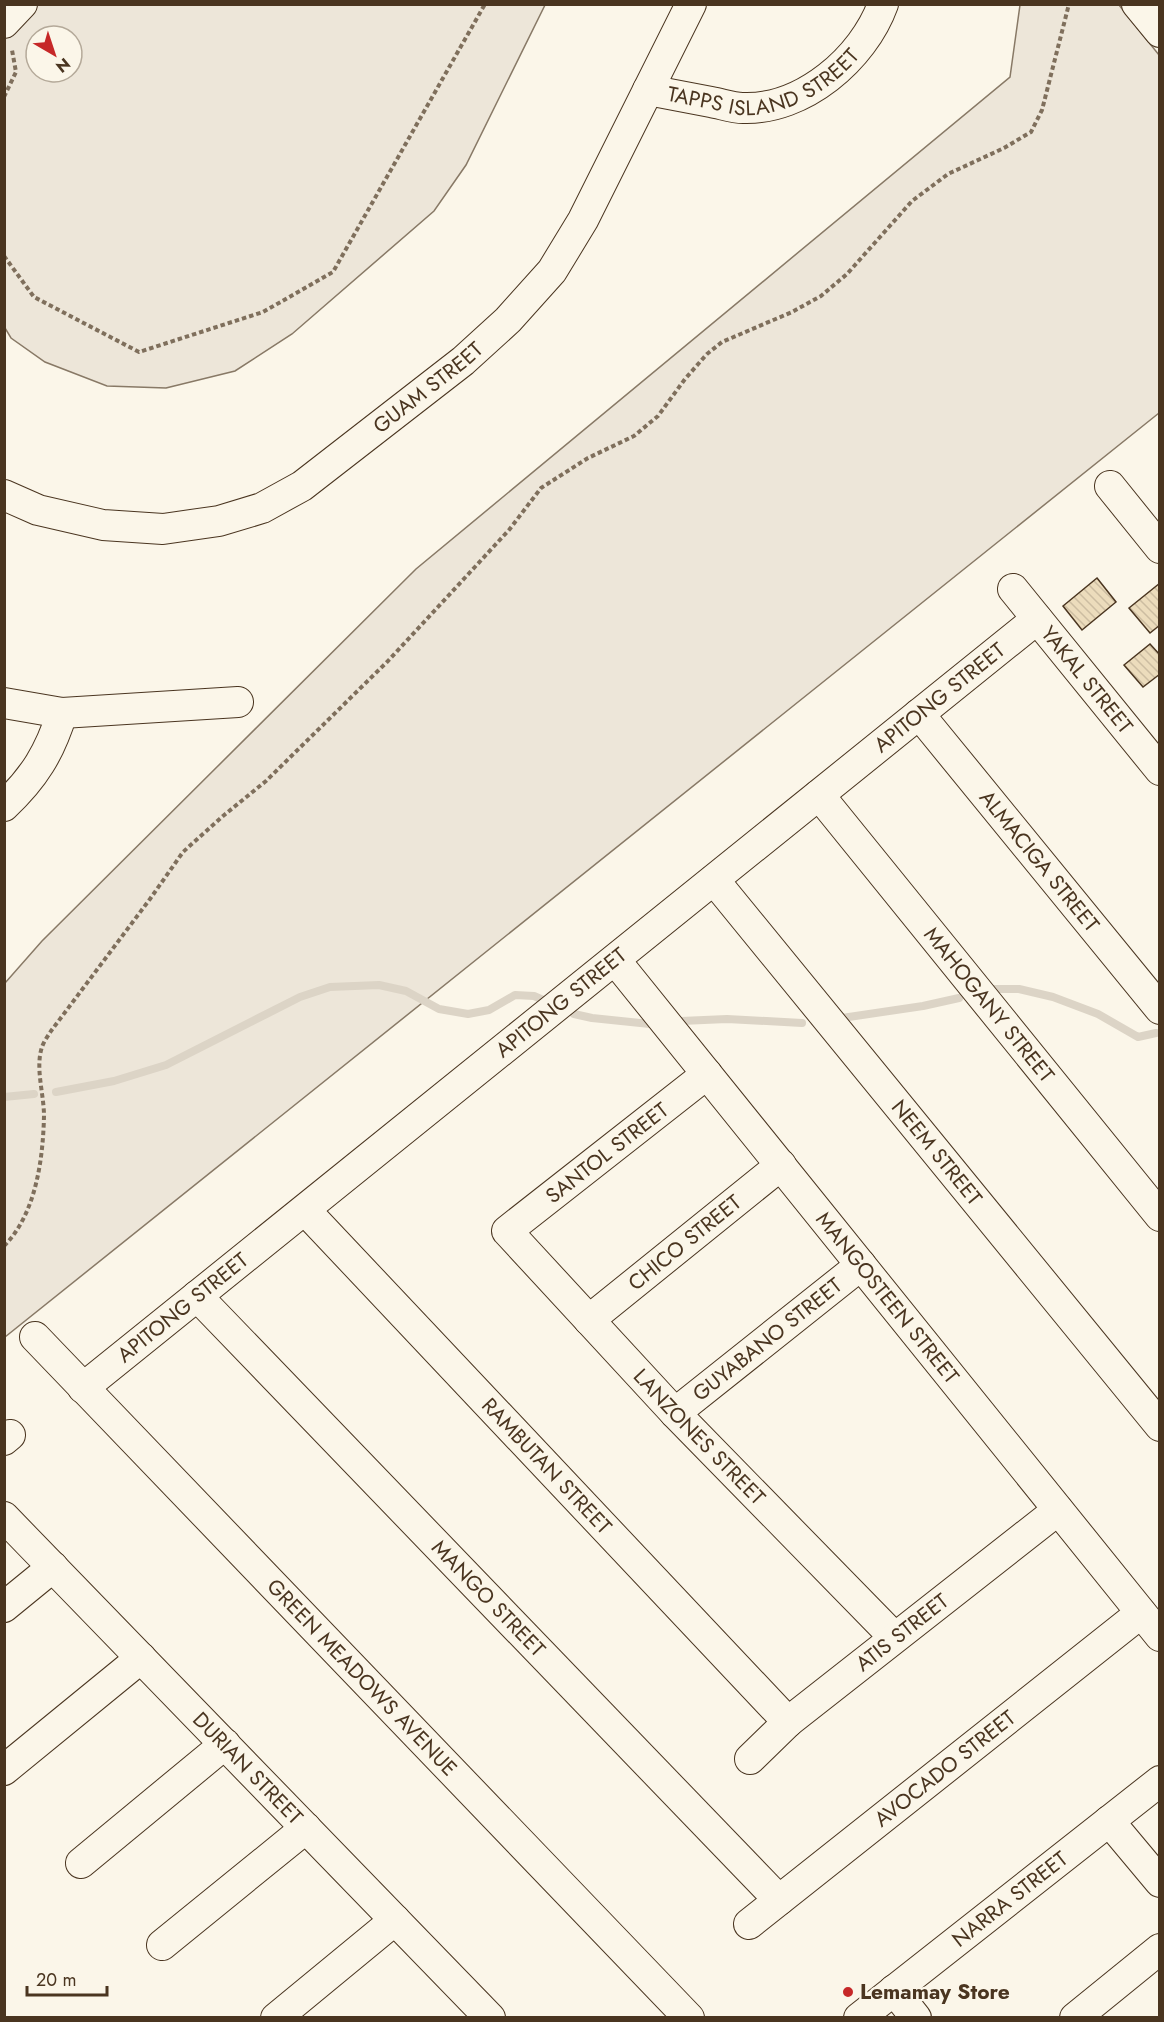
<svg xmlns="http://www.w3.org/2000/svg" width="1164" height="2022" viewBox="0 0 1164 2022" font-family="Jost,sans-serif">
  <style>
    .green { fill: #ede6d9; stroke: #887966; stroke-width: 1.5; fill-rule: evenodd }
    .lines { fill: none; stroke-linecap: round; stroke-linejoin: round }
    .stream { stroke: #dcd4c6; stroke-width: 8 }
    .building { fill: url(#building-back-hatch); stroke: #4a3520; stroke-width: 1.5 }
    .minor-casing { stroke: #4a3520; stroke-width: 32 }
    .path { stroke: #7f6f5c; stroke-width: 4; stroke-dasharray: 4.5 3; stroke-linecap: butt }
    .minor { stroke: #fbf6e9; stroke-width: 30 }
    .poi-dot { fill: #c62828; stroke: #fbf6e9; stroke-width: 2 }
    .labels { text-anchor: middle; stroke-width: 4.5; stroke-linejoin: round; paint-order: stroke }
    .street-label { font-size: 21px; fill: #4a3520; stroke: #fbf6e9 }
    .poi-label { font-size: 21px; font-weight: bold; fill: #4a3520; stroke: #fbf6e9; text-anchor: start }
  </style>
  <defs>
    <pattern id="building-back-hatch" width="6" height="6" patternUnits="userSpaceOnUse" patternTransform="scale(1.5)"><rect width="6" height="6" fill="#ecdcbc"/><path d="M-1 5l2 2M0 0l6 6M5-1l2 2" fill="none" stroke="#ccbda1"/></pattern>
  </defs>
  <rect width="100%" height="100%" fill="#fbf6e9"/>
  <path class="green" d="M4,5H545L466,165L434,211L292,334L235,371L166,388L107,386L45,362L11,338L5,328ZM36,36H72V72H36Z
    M1020,5H1119L1159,55V413L5,1337V983L42,941L416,569L1010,77Z"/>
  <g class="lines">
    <path class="stream" d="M987,989H1019L1053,997L1098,1014L1138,1037L1156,1033
      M574,1014L592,1018L650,1024
      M842,1018L923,1006L959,998
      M681,1021L727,1019L802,1023
      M56,1092L114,1081L166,1065L300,997L330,987L379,985L406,991L439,1009L468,1014L489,1010L515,995L534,996L550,1003
      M4,1097L34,1094"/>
  </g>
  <path class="building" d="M1097,578L1116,602L1082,630L1063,606Z
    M1160,583V625L1150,633L1129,608Z
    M1150,644L1160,655V674L1143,687L1124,665Z"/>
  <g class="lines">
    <g class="minor-casing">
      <g id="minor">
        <path d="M1137,4L1160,32"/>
        <path d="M4,23L22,4"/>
        <path id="s1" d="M648,90C669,94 690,98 711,102C722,104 733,108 743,108C803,110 863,59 883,4"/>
        <path d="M1110,486L1160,548"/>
        <path id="s2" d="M4,495L38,510L103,525L163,529L219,521L262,508L302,486L463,361L508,320L552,271L583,220L691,4"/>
        <path id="s3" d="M1013,589L1160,770"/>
        <path d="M4,703L62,713L238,702"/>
        <path id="s4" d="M919,714L1160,1009"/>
        <path id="s5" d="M819,795L1160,1216"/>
        <path d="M4,806C34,778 50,752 62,713"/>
        <path id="s6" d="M714,880L1160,1426"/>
        <path id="s7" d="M615,960L1160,1636"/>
        <path id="s8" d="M707,1074L507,1231L675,1413L894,1637"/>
        <path id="s9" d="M305,1210L788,1722"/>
        <path id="s10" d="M197,1296L779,1900"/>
        <path id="s11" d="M589,1320L781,1165"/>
        <path id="s12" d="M35,1337L689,2018"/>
        <path id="s13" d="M83,1388L1037,619"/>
        <path id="s14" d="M675,1413L861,1265"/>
        <path d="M4,1440L10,1435"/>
        <path id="s15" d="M4,1517L490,2018"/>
        <path d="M4,1607L53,1567"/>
        <path id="s16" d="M750,1759L788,1722L1058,1510"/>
        <path d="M4,1770L141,1658"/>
        <path d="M1109,1821L1160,1882"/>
        <path d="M81,1863L225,1744"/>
        <path id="s17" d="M749,1924L1141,1613"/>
        <path d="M162,1945L306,1828"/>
        <path d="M894,1990L916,2018"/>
        <path d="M276,2018L395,1920"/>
        <path id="s18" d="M859,2018L1160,1781"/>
        <path d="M1075,2018L1160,1949"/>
      </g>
    </g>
    <path class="path" d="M4,97L16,72L12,50
      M4,256L34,297L139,352L263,312L333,272L485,4
      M4,1246C36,1214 43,1159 44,1116C44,1094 35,1068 42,1047C44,1041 48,1036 51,1031L150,899L183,852L223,816L266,781L388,661L509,530L541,488L588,458L634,436L658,416L685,379L707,354L722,342L792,312L821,296L847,274L912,201L948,174L1004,148L1031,132L1042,110L1069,4"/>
    <use href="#minor" class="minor"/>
  </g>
  <circle class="poi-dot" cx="848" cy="1992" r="6"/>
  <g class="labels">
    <g class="street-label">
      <text dy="7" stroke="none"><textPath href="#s1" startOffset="123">TAPPS ISLAND STREET</textPath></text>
      <text dy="7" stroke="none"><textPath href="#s2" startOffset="471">GUAM STREET</textPath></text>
      <text dy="7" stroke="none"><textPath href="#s3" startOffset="117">YAKAL STREET</textPath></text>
      <text dy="7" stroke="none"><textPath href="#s13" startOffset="1100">APITONG STREET</textPath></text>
      <text dy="7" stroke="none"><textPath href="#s4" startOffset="190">ALMACIGA STREET</textPath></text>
      <text dy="7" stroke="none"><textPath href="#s13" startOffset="614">APITONG STREET</textPath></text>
      <text dy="7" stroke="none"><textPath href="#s5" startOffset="270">MAHOGANY STREET</textPath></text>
      <text transform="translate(607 1153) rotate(-38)" y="7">SANTOL STREET</text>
      <text dy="7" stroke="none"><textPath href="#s6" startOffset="352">NEEM STREET</textPath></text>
      <text dy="7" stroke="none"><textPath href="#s11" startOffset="123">CHICO STREET</textPath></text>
      <text dy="7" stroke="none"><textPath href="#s7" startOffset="434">MANGOSTEEN STREET</textPath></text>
      <text dy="7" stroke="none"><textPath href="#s13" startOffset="128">APITONG STREET</textPath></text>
      <text dy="7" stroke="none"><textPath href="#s14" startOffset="118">GUYABANO STREET</textPath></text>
      <text dy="7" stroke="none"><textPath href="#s8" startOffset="536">LANZONES STREET</textPath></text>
      <text dy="7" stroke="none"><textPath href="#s9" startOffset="352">RAMBUTAN STREET</textPath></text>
      <text dy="7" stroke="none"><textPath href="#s10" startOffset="420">MANGO STREET</textPath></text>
      <text dy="7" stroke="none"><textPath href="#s16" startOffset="198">ATIS STREET</textPath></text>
      <text dy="7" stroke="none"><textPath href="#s12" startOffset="472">GREEN MEADOWS AVENUE</textPath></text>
      <text dy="7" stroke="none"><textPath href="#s15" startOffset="350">DURIAN STREET</textPath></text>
      <text dy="7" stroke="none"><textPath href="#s17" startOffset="250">AVOCADO STREET</textPath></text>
      <text dy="7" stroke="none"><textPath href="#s18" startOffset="192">NARRA STREET</textPath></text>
    </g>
    <g class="poi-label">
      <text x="860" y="1999">Lemamay Store</text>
    </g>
  </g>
  <rect width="1164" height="2022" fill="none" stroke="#4a3520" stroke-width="12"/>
  <g transform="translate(54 54) rotate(141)"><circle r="28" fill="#fbf6e9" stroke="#b4a999" stroke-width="1.5"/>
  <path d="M0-4.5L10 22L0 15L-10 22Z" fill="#c62828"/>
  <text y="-9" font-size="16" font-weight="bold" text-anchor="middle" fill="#4a3520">N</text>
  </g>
  <path d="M27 1986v9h80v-9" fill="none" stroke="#4a3520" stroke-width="3"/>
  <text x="36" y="1986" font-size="18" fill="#4a3520" stroke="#fbf6e9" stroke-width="4.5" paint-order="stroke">20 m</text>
</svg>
